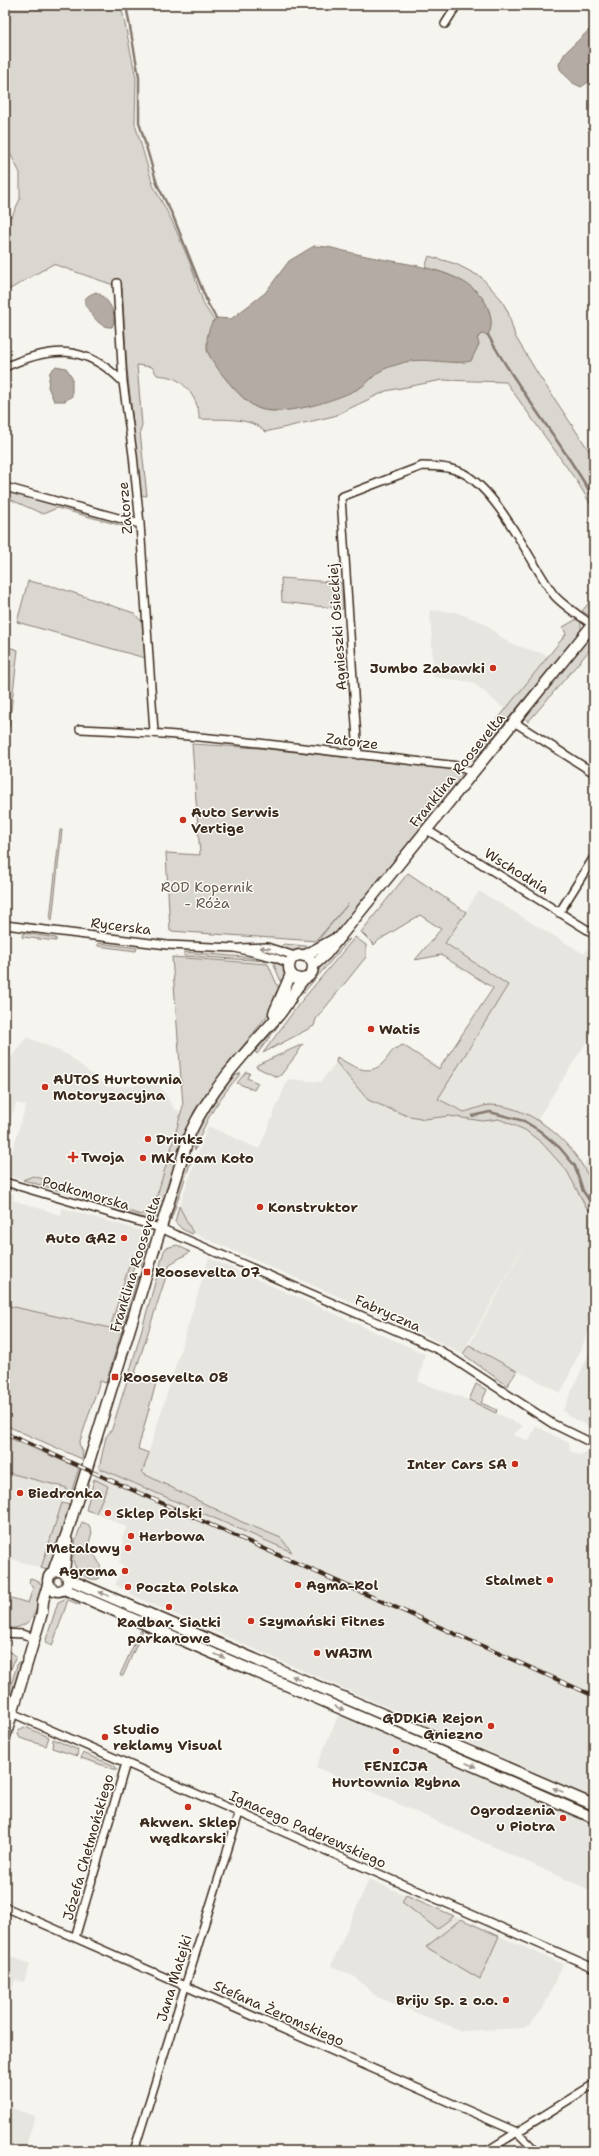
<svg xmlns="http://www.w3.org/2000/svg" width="599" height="2156" viewBox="0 0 599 2156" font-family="'Shantell Sans',sans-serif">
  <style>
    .built { fill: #e7e5df }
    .green { fill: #dad6d0; stroke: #8a8077 }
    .water { fill: #b4aca4; stroke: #84786e }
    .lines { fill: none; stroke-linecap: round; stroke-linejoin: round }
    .stream { stroke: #84786e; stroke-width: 2.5 }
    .street-casing { stroke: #3b2a1e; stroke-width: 10 }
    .secondary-casing { stroke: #3b2a1e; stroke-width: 13 }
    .street { stroke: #fdfcf7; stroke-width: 7 }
    .secondary { stroke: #fdfcf7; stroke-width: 10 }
    .rail-casing { stroke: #3b2a1e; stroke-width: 4 }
    .rail { stroke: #fdfcf7; stroke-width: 2.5; stroke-dasharray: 8; stroke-linecap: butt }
    .oneway { fill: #9c938a }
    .poi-dot { fill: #c8321e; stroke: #fdfcf7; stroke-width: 1.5 }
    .labels { text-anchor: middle; stroke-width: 3; stroke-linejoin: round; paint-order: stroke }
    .street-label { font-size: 14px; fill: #3b2a1e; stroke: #fdfcf7 }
    .poi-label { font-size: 14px; font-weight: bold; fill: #3b2a1e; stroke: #fdfcf7; text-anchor: start }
    .park-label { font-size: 14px; fill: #63554a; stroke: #fdfcf7 }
  </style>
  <rect width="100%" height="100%" fill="#f5f4ee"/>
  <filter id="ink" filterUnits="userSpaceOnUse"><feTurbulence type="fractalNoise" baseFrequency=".025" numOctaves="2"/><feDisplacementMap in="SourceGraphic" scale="8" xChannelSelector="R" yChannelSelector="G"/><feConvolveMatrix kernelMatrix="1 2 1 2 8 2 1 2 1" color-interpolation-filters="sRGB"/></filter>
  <g filter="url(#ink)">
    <path class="built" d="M430,610L455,612L482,622L509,643L550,656L506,710L472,682L434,677Z
      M479,891L584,954L587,949L594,953V1030L537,1120L512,1109L491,1105L464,1112L438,1099L508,985L445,943Z
      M27,1037L68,1055L108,1087L134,1086L154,1076L174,1109L182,1112L153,1209L141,1215L5,1175L26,1105L16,1103L5,1138V1065Z
      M336,1062L368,1100L405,1115L425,1119L449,1116L483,1121L499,1119L525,1130L542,1143L567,1171L586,1207L594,1213V1320L561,1393L469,1345L535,1227L462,1354L415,1330L193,1233L179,1206L208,1126L259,1149L288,1079L321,1082Z
      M594,1149V1192L584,1165Z
      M5,1191L14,1194L13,1200L61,1215L63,1208L142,1231L144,1237L137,1257H132L110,1328L5,1305Z
      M209,1258L425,1354L418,1382L469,1400L523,1426L513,1435L529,1441L536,1426L569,1443L570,1451L580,1455L587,1452L594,1456V1798L129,1594L130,1591L115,1585L123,1566L119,1563L124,1543L122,1538L127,1527L96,1513L108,1486L94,1479L99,1464L291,1552L281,1538L242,1522L142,1474Z
      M594,1343V1429L568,1416L563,1410Z
      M5,1472L67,1488L41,1568L5,1557Z
      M339,1714L594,1824V1892L316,1767Z
      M369,1879L563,1964L543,2009L529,2025L524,2028L462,2031L377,1997L355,1977L331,1966Z
      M5,1954L30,1964L24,1982L15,1980L5,2013Z
      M5,2106L35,2116L25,2149L5,2142Z"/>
    <path class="green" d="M5,5H121L136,78L135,124L153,185L172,221L190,263L204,305L214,320L208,334L207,351C216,368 241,402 260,409C281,417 336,399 357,389C367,385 372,375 381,370C403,358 434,357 458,363L481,334L490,331C498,295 455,273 425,268L429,256L456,264L481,277L501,299L508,312L515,336L538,374L594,458V510L578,483L506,382L442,380L386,391L334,416L265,432C251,416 219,420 199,419C200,404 188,384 173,378C169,376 162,376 157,375L152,367L137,365L142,425L140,432L147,496L141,495L127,369L122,288L53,264L5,292V219L12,216L20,199V173L8,149L5,135Z
      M5,491L127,525L130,528L57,508L43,514L5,497Z
      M281,578L342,583L343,609L282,602Z
      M28,581L56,587L134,613L142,622L145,658L17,622Z
      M594,597V614L588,615L582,611Z
      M577,619L581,623V630L475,759L465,760L566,634L563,627Z
      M594,631V645L528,722L525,716Z
      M5,646L18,650L9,727L5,726Z
      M192,744L259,748L435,767L459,770L463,777L339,930L322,945L318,940L348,904L316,941L170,931L166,853L200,855Z
      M60,830H62L52,921L50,919Z
      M408,873L466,912L445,943L508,985L438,1099L464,1112C473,1110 483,1105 491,1105C536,1106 582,1150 594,1191C595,1197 594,1206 594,1213L586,1207L567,1171L542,1143L525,1130L499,1119L483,1121L449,1116L425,1119L405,1115L368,1100L336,1062L337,1057C351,1065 368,1078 383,1063C392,1053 390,1050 403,1045L439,1069L493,988L441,955L415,960L441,929L420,915L379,940L374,945L361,932Z
      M23,933L56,938V941L22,937Z
      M355,937L366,945V957L316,1019L314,1026L263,1053L299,1004Z
      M350,939L304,992H298L304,984L314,978L319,965L343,942Z
      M98,943L137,948L136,951L98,946Z
      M284,944L316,947C304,952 293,953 280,947Z
      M184,952L244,957L267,961L184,956Z
      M172,957L268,964L279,989L275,994L281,998L206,1093L194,1111L178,1154L170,1153L183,1106Z
      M276,961L283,966L286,973L282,984L274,965Z
      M295,997L296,1002L257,1054L254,1050Z
      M303,1044L297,1054L280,1076L277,1077L256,1067L257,1065Z
      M246,1072L250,1073L247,1078L258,1083L254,1090L237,1083Z
      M241,1073C219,1099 206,1117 195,1150L192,1143L212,1102L230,1078Z
      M167,1162L174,1166V1169L160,1214L154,1219H147L98,1205L96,1201L141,1215L153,1209Z
      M191,1162L189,1167L171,1220L170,1213L185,1164Z
      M33,1176L53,1182L61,1191L23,1180Z
      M179,1206L193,1233L192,1234L182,1229L175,1222Z
      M144,1237L148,1243L141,1266L135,1264L131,1275L138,1277L106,1383L100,1381L79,1444L83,1452L82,1459L5,1425V1305L110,1328L132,1256L137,1257Z
      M177,1245L190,1252L170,1264L134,1376L156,1383L138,1449L149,1453L142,1473L242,1522L281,1538L292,1552L99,1468L106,1437L112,1429L130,1371L164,1251L166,1248Z
      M469,1345L517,1371L507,1386L463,1354Z
      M476,1384L487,1390L481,1403L497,1410L496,1413L469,1400Z
      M5,1436L79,1468L69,1499L64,1497L67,1488L5,1472Z
      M94,1479L108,1486L96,1513L86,1510Z
      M62,1503L70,1505L49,1569L47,1570L41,1568Z
      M82,1522L89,1525L92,1532L88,1547C96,1558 105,1565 98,1579C93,1580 87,1578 83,1575C64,1563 77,1538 82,1522Z
      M30,1578L37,1580L43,1587C36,1611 35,1628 5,1629V1596L28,1603L33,1588L29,1583Z
      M69,1597L81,1603L80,1605L68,1600L52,1646L45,1643L58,1602Z
      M143,1630L123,1676L120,1675L140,1631Z
      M183,1633L346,1703H339L183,1635Z
      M5,1650H8L16,1656L11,1669L5,1663Z
      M18,1662L21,1663L5,1714V1703Z
      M367,1713L449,1748V1749L369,1716Z
      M25,1727L49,1737L46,1746L20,1738L18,1734L20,1729Z
      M53,1739L78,1750L77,1756L52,1748Z
      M83,1753L115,1766L117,1770L81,1758Z
      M531,1783L594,1810V1813L532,1786Z
      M406,1895L454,1916L437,1929L402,1902Z
      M461,1919L499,1936L480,1979L426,1947Z"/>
    <path class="water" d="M590,29L594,31V75L590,81L581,87L571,82L560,69L559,64L565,53Z
      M314,246L328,247C344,251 360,255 376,258C411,265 477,271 489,311C491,320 493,326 488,335L481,334L477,338L479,344L471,361C447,366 423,355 399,364C393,366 384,368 379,372C372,377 366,385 358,389C334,401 287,416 261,409C246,406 220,373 212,360C204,348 206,328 216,318L231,319L265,293L289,261Z
      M96,292C107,297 119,314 112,327C101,328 96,320 90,312C82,301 82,298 96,292Z
      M56,366L66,368L72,377V396L65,401H54L48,387L50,372Z"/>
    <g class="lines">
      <path class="stream" d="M126,5L139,77V122L157,184L173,216L208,304L216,318
        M488,335C519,392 562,442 594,499
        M472,1116L490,1112L524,1121L540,1131L560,1148L575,1166L583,1191L594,1207"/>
      <g class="street-casing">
        <path id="street" d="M445,24L457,5
          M117,283L123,382L133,455L140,524L154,732
          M5,367C51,346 85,344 123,382
          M5,487L140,524
          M514,722L594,773
          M80,729C207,734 332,752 458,766L473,773
          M358,755L341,497L422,466C436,466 451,467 463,473C500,493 530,562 554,595C563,606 581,616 592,625
          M427,830L594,934
          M559,913L594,857
          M5,925L167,945L235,948L273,957L286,962L289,966
          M241,948L267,947L295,956
          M5,1182L160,1228L413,1338L441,1351L553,1424L594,1444
          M5,1633L22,1634L35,1638
          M12,1713L594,1968
          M5,1907L517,2132L536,2151
          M75,1938L126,1763
          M134,2151L239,1813
          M487,2151L594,2084"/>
      </g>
      <g class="secondary-casing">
        <path id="secondary" d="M289 967a12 12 0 1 1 24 0a12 12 0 1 1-24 0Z
          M304,956L335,939
          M315,964L326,954L594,623
          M274,1013L291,974
          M48 1581a10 10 0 1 1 20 0a10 10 0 1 1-20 0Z
          M53,1572L67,1533L190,1133C212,1087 246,1052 279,1015C288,1004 294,990 304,979
          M64,1573L67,1541
          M68,1579L594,1805
          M64,1589L594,1818
          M5,1737L42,1613L43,1601L48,1585"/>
      </g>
      <use href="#street" class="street"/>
      <use href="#secondary" class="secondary"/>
      <g class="rail-casing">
        <path id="rail" d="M5,1433L594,1696"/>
      </g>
      <use href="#rail" class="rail"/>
    </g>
    <defs><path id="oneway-solid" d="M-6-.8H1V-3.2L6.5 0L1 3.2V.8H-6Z"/></defs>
    <g class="oneway">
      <use href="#oneway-solid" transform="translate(265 948) rotate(-174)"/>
      <use href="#oneway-solid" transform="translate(104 1594) rotate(-157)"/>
      <use href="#oneway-solid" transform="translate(220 1656) rotate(23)"/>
      <use href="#oneway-solid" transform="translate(297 1678) rotate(-157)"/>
      <use href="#oneway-solid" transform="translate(339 1708) rotate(23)"/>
      <use href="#oneway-solid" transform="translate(471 1765) rotate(23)"/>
      <use href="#oneway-solid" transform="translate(558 1790) rotate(-157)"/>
    </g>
  </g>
  <g class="poi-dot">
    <circle cx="493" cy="668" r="4"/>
    <circle cx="183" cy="820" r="4"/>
    <circle cx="371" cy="1029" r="4"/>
    <circle cx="45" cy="1087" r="4"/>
    <circle cx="148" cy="1139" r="4"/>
    <path d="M71 1151h4v4h4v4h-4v4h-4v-4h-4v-4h4z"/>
    <circle cx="143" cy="1158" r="4"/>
    <circle cx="260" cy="1207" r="4"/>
    <circle cx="124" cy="1238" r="4"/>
    <rect x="143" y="1268" width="8" height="8" rx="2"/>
    <rect x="111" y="1373" width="8" height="8" rx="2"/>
    <circle cx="515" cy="1464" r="4"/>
    <circle cx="20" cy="1493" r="4"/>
    <circle cx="108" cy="1513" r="4"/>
    <circle cx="131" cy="1536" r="4"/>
    <circle cx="128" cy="1548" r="4"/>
    <circle cx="125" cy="1571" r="4"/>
    <circle cx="550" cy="1580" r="4"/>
    <circle cx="298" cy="1585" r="4"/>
    <circle cx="128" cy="1587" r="4"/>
    <circle cx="169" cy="1607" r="4"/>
    <circle cx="251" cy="1621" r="4"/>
    <circle cx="317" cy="1653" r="4"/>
    <circle cx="491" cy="1726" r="4"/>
    <circle cx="105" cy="1737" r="4"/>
    <circle cx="396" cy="1751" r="4"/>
    <circle cx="188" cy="1807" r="4"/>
    <circle cx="563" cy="1818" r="4"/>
    <circle cx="506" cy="2000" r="4"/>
  </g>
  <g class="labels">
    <g class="street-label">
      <text transform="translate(125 508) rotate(-95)" y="5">Zatorze</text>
      <text transform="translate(337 627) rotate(-94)" y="5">Agnieszki Osieckiej</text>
      <text transform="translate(352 741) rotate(7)" y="5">Zatorze</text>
      <text transform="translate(457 770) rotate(-51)" y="5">Franklina Roosevelta</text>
      <text transform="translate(517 871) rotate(32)" y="5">Wschodnia</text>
      <text transform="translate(121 926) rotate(7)" y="5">Rycerska</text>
      <text transform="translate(86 1193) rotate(16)" y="5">Podkomorska</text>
      <text transform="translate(135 1264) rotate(-73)" y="5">Franklina Roosevelta</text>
      <text transform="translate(388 1313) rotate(24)" y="5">Fabryczna</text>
      <text transform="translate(308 1829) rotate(24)" y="5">Ignacego Paderewskiego</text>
      <text transform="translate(88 1847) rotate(-74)" y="5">Józefa Chełmońskiego</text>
      <text transform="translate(174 1978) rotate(-73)" y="5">Jana Matejki</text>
      <text transform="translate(279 2013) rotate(24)" y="5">Stefana Żeromskiego</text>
    </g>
    <g class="poi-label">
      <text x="485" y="673" text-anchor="end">Jumbo Zabawki</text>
      <text x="191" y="817">Auto Serwis<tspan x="191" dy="16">Vertige</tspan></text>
      <text x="379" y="1034">Watis</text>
      <text x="53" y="1084">AUTOS Hurtownia<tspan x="53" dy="16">Motoryzacyjna</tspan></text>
      <text x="156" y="1144">Drinks</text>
      <text x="81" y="1162">Twoja</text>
      <text x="151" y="1163">MK foam Koło</text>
      <text x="268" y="1212">Konstruktor</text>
      <text x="116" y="1243" text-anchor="end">Auto GAZ</text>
      <text x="155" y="1277">Roosevelta 07</text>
      <text x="123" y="1382">Roosevelta 08</text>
      <text x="507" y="1469" text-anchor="end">Inter Cars SA</text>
      <text x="28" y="1498">Biedronka</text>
      <text x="116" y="1518">Sklep Polski</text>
      <text x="139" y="1541">Herbowa</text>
      <text x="120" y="1553" text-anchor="end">Metalowy</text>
      <text x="117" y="1576" text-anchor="end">Agroma</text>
      <text x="542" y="1585" text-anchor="end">Stalmet</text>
      <text x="306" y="1590">Agma-Rol</text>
      <text x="136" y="1592">Poczta Polska</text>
      <text x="259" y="1626">Szymański Fitnes</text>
      <text x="169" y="1627" text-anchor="middle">Radbar. Siatki<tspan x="169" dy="16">parkanowe</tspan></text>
      <text x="325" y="1658">WAJM</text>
      <text x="483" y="1723" text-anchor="end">GDDKiA Rejon<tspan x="483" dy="16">Gniezno</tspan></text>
      <text x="113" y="1734">Studio<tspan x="113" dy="16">reklamy Visual</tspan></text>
      <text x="396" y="1771" text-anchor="middle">FENICJA<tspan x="396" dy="16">Hurtownia Rybna</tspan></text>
      <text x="555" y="1815" text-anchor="end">Ogrodzenia<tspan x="555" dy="16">u Piotra</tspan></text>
      <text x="188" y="1827" text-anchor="middle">Akwen. Sklep<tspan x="188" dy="16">wędkarski</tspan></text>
      <text x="498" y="2005" text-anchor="end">Briju Sp. z o.o.</text>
    </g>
    <g class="park-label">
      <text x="207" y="892">ROD Kopernik<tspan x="207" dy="16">- Róża</tspan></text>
    </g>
  </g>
  <rect width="599" height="2156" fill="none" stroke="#fdfcf7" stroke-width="20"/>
  <rect x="10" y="10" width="579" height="2136" fill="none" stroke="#3b2a1e" stroke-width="1.5" filter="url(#ink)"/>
</svg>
